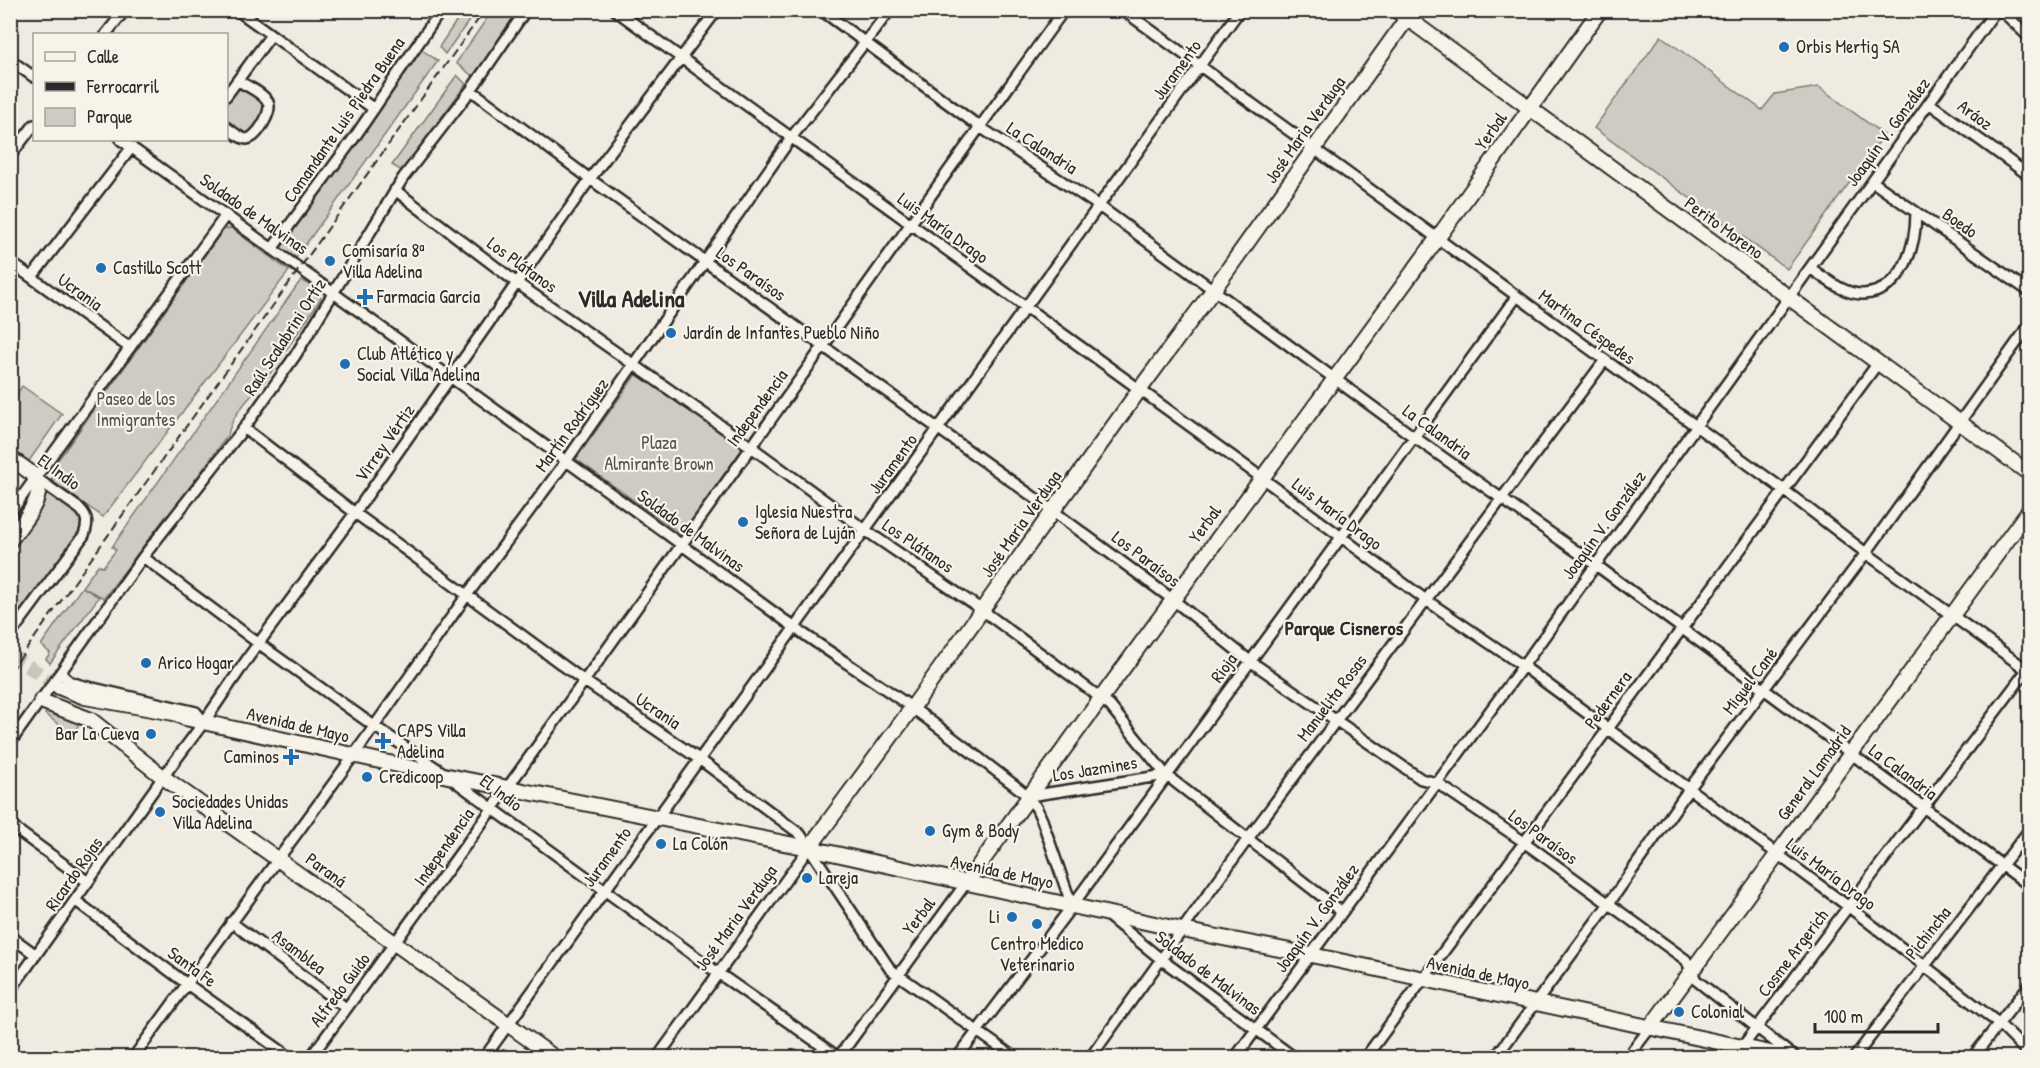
<svg xmlns="http://www.w3.org/2000/svg" width="2040" height="1068" viewBox="0 0 2040 1068" font-family="'Patrick Hand',sans-serif">
  <style>
    .green { fill: #cfcbc2; stroke: #7d7b76; stroke-width: 1.5 }
    .lines { fill: none; stroke-linecap: round; stroke-linejoin: round }
    .secondary-tunnel { stroke: #c8c5bc; stroke-width: 14; stroke-dasharray: 14 7; stroke-linecap: butt }
    .street-casing { stroke: #2b2b2b; stroke-width: 14 }
    .secondary-casing { stroke: #2b2b2b; stroke-width: 18 }
    .street { stroke: #f7f3e8; stroke-width: 9 }
    .secondary { stroke: #f7f3e8; stroke-width: 14 }
    .rail { stroke: #2b2b2b; stroke-width: 2; stroke-dasharray: 9 4.5; stroke-linecap: butt }
    .poi-dot { fill: #1f6fb2; stroke: #f7f3e8; stroke-width: 2 }
    .labels { text-anchor: middle; stroke-width: 4.5; stroke-linejoin: round; paint-order: stroke }
    .poi-label { font-size: 18px; fill: #2b2b2b; stroke: #f7f3e8; text-anchor: start }
    .street-label { font-size: 18px; fill: #2b2b2b; stroke: #f7f3e8 }
    .park-label { font-size: 18px; fill: #545351; stroke: #f7f3e8 }
    .neighbourhood-label { font-size: 20px; font-weight: bold; fill: #2b2b2b; stroke: #f7f3e8 }
    .district-label { font-size: 24px; font-weight: bold; fill: #2b2b2b; stroke: #f7f3e8 }
  </style>
  <rect width="100%" height="100%" fill="#efebe0"/>
  <filter id="ink" filterUnits="userSpaceOnUse"><feTurbulence type="fractalNoise" baseFrequency=".0167" numOctaves="2"/><feDisplacementMap in="SourceGraphic" scale="12" xChannelSelector="R" yChannelSelector="G"/><feConvolveMatrix kernelMatrix="1 2 1 2 8 2 1 2 1" color-interpolation-filters="sRGB"/></filter>
  <g filter="url(#ink)">
    <path class="green" d="M463,11H476L445,54L439,47Z
      M492,11H520L474,77L456,63Z
      M1661,36L1762,110L1775,94L1819,87L1884,135L1787,269L1594,128Z
      M422,50L438,61L296,258L281,248Z
      M457,75L466,84L402,171L392,165Z
      M239,86C246,90 259,95 263,102C270,113 254,136 242,133C237,132 231,126 227,122V102Z
      M231,228L289,271L103,517L51,480L53,477V467L223,230Z
      M301,280L318,289L321,298C304,324 287,349 269,375C256,393 232,411 228,435L171,513L166,516L104,598L82,587L98,565L103,567L116,550L112,547Z
      M637,373L746,450L685,537L576,459Z
      M22,386L62,414L29,461L11,448V403Z
      M43,487C61,500 87,509 79,534L11,627V548L38,510Z
      M82,587L99,597L50,663L46,659L50,653L41,645Z
      M49,711L81,723L71,734L45,714Z"/>
    <g class="lines">
      <path class="secondary-tunnel" d="M10,654L59,687"/>
      <g class="street-casing">
        <path id="street" d="M237,10L374,109
          M615,10L1262,478L1426,600L1523,666L1849,907L1998,1023L2030,1055
          M821,10L980,127L1099,206L1414,437L1596,565L2030,886
          M1123,10L1784,490L1866,553L2030,672
          M2001,10L2030,38
          M106,34L125,10
          M10,60L34,77
          M471,90L590,179L1053,511L1172,599L1250,661L1421,779L1437,783L1524,842L1686,960L1696,980L1793,1056
          M226,96L271,35
          M1929,103L2030,176
          M226,127C232,131 240,139 247,139C257,138 273,111 268,102C263,93 247,86 238,81
          M121,140C344,301 569,461 791,625C830,653 872,679 911,707C949,734 985,763 1022,791L1036,807L1042,820L1072,906
          M10,156L34,125
          M1873,182L2030,292
          M395,190L517,283L750,446L865,530L982,610L1094,693L1110,706L1166,775L1342,912
          M272,249L354,138L441,10
          M10,262L130,348
          M1810,268C1825,278 1844,295 1864,294C1904,291 1916,245 1916,212
          M32,277L132,147
          M244,428L355,513L583,680L699,759L800,834L890,969L1015,1058
          M10,513L226,215
          M143,557L258,643L374,726L448,776L718,973L838,1057
          M10,635L84,535C88,524 88,517 80,509L36,478
          M61,674L69,681L80,685L196,712L204,722
          M10,743L143,557L244,428L295,356L403,178L471,90L526,10
          M1029,796L1166,775
          M10,825L88,882
          M76,901L187,984L291,1058
          M1108,916L1162,960L1295,1058
          M231,922L346,1008
          M10,936L36,955
          M10,991L163,777L204,722L250,655L355,513L590,179L717,10
          M10,1055L14,1058
          M133,1058L354,755L467,595L567,460L791,138L890,10
          M310,1058C566,712 812,359 1064,10
          M484,1058L1240,10
          M657,1058L809,848
          M838,1058L966,883
          M957,1058L1072,906L1517,296
          M1090,1058L1247,840L1605,360
          M1235,1058L1523,666L1996,10
          M1365,1058L1878,363
          M1495,1058L1608,905L1689,789L1866,553L2030,324
          M1627,1058L1650,1028
          M1734,1058L2030,666
          M1854,1058L2030,829
          M1972,1058L2030,984"/>
      </g>
      <g class="secondary-casing">
        <path id="secondary" d="M1396,10L2030,474
          M10,458C18,464 27,469 34,476C50,493 20,526 10,540
          M59,687L85,697L174,713L185,718L448,776L809,848L1182,930L1326,958L1793,1058
          M41,701L91,720L163,777L555,1058
          M809,848L912,708L1140,389L1214,289L1413,10
          M966,883L1437,239L1600,10
          M1650,1028L2030,509"/>
      </g>
      <use href="#street" class="street"/>
      <use href="#secondary" class="secondary"/>
      <path class="rail" d="M10,672L485,10"/>
    </g>
  </g>
  <g class="poi-dot">
    <circle cx="1784" cy="47" r="6"/>
    <circle cx="330" cy="261" r="6"/>
    <circle cx="101" cy="268" r="6"/>
    <path d="M362 288h6v6h6v6h-6v6h-6v-6h-6v-6h6z"/>
    <circle cx="671" cy="333" r="6"/>
    <circle cx="345" cy="364" r="6"/>
    <circle cx="743" cy="522" r="6"/>
    <circle cx="146" cy="663" r="6"/>
    <circle cx="151" cy="734" r="6"/>
    <path d="M380 732h6v6h6v6h-6v6h-6v-6h-6v-6h6z"/>
    <path d="M288 748h6v6h6v6h-6v6h-6v-6h-6v-6h6z"/>
    <circle cx="367" cy="777" r="6"/>
    <circle cx="160" cy="812" r="6"/>
    <circle cx="930" cy="831" r="6"/>
    <circle cx="661" cy="844" r="6"/>
    <circle cx="807" cy="878" r="6"/>
    <circle cx="1012" cy="917" r="6"/>
    <circle cx="1037" cy="924" r="6"/>
    <circle cx="1679" cy="1012" r="6"/>
  </g>
  <g class="labels">
    <g class="poi-label">
      <text x="1796" y="53">Orbis Mertig SA</text>
      <text x="342" y="257">Comisaría 8ª<tspan x="342" dy="21">Villa Adelina</tspan></text>
      <text x="113" y="274">Castillo Scott</text>
      <text x="377" y="303">Farmacia Garcia</text>
      <text x="683" y="339">Jardín de Infantes Pueblo Niño</text>
      <text x="357" y="360">Club Atlético y<tspan x="357" dy="21">Social Villa Adelina</tspan></text>
      <text x="755" y="518">Iglesia Nuestra<tspan x="755" dy="21">Señora de Luján</tspan></text>
      <text x="158" y="669">Arico Hogar</text>
      <text x="397" y="737">CAPS Villa<tspan x="397" dy="21">Adelina</tspan></text>
      <text x="139" y="740" text-anchor="end">Bar La Cueva</text>
      <text x="279" y="763" text-anchor="end">Caminos</text>
      <text x="379" y="783">Credicoop</text>
      <text x="172" y="808">Sociedades Unidas<tspan x="172" dy="21">Villa Adelina</tspan></text>
      <text x="942" y="837">Gym &amp; Body</text>
      <text x="673" y="850">La Colón</text>
      <text x="819" y="884">Lareja</text>
      <text x="1000" y="923" text-anchor="end">Li</text>
      <text x="1037" y="950" text-anchor="middle">Centro Medico<tspan x="1037" dy="21">Veterinario</tspan></text>
      <text x="1691" y="1018">Colonial</text>
    </g>
    <g class="street-label">
      <text transform="translate(1177 70) rotate(-54)" y="6">Juramento</text>
      <text transform="translate(1975 115) rotate(36)" y="6">Aráoz</text>
      <text transform="translate(344 120) rotate(-55)" y="6">Comandante Luis Piedra Buena</text>
      <text transform="translate(1305 130) rotate(-55)" y="6">José Maria Verduga</text>
      <text transform="translate(1491 131) rotate(-55)" y="6">Yerbal</text>
      <text transform="translate(1888 132) rotate(-54)" y="6">Joaquín V. González</text>
      <text transform="translate(1042 148) rotate(33)" y="6">La Calandria</text>
      <text transform="translate(254 214) rotate(35)" y="6">Soldado de Malvinas</text>
      <text transform="translate(1960 223) rotate(35)" y="6">Boedo</text>
      <text transform="translate(943 228) rotate(36)" y="6">Luis María Drago</text>
      <text transform="translate(1724 228) rotate(36)" y="6">Perito Moreno</text>
      <text transform="translate(522 265) rotate(36)" y="6">Los Plátanos</text>
      <text transform="translate(751 274) rotate(35)" y="6">Los Paraísos</text>
      <text transform="translate(80 292) rotate(36)" y="6">Ucrania</text>
      <text transform="translate(1587 327) rotate(36)" y="6">Martina Céspedes</text>
      <text transform="translate(285 337) rotate(-57)" y="6">Raúl Scalabrini Ortíz</text>
      <text transform="translate(757 408) rotate(-54)" y="6">Independencia</text>
      <text transform="translate(572 425) rotate(-54)" y="6">Martín Rodríguez</text>
      <text transform="translate(1437 432) rotate(36)" y="6">La Calandria</text>
      <text transform="translate(385 443) rotate(-55)" y="6">Virrey Vértiz</text>
      <text transform="translate(893 464) rotate(-54)" y="6">Juramento</text>
      <text transform="translate(59 472) rotate(36)" y="6">El Indio</text>
      <text transform="translate(1337 514) rotate(37)" y="6">Luis María Drago</text>
      <text transform="translate(1021 524) rotate(-55)" y="6">José Maria Verduga</text>
      <text transform="translate(1205 524) rotate(-54)" y="6">Yerbal</text>
      <text transform="translate(1604 525) rotate(-54)" y="6">Joaquín V. González</text>
      <text transform="translate(691 531) rotate(36)" y="6">Soldado de Malvinas</text>
      <text transform="translate(918 546) rotate(34)" y="6">Los Plátanos</text>
      <text transform="translate(1146 559) rotate(37)" y="6">Los Paraísos</text>
      <text transform="translate(1224 668) rotate(-54)" y="6">Rioja</text>
      <text transform="translate(1750 681) rotate(-53)" y="6">Miguel Cané</text>
      <text transform="translate(1332 698) rotate(-53)" y="6">Manuelita Rosas</text>
      <text transform="translate(1608 700) rotate(-54)" y="6">Pedernera</text>
      <text transform="translate(658 711) rotate(34)" y="6">Ucrania</text>
      <text transform="translate(298 725) rotate(13)" y="6">Avenida de Mayo</text>
      <text transform="translate(1095 769) rotate(-9)" y="6">Los Jazmines</text>
      <text transform="translate(1903 772) rotate(37)" y="6">La Calandria</text>
      <text transform="translate(1814 773) rotate(-54)" y="6">General Lamadrid</text>
      <text transform="translate(501 793) rotate(37)" y="6">El Indio</text>
      <text transform="translate(1543 837) rotate(36)" y="6">Los Paraísos</text>
      <text transform="translate(444 847) rotate(-55)" y="6">Independencia</text>
      <text transform="translate(607 857) rotate(-54)" y="6">Juramento</text>
      <text transform="translate(326 870) rotate(36)" y="6">Paraná</text>
      <text transform="translate(1002 872) rotate(12)" y="6">Avenida de Mayo</text>
      <text transform="translate(74 874) rotate(-55)" y="6">Ricardo Rojas</text>
      <text transform="translate(1831 874) rotate(37)" y="6">Luis María Drago</text>
      <text transform="translate(919 916) rotate(-53)" y="6">Yerbal</text>
      <text transform="translate(736 918) rotate(-54)" y="6">José Maria Verduga</text>
      <text transform="translate(1317 918) rotate(-54)" y="6">Joaquín V. González</text>
      <text transform="translate(1928 933) rotate(-52)" y="6">Pichincha</text>
      <text transform="translate(299 952) rotate(37)" y="6">Asamblea</text>
      <text transform="translate(1793 953) rotate(-53)" y="6">Cosme Argerich</text>
      <text transform="translate(192 967) rotate(36)" y="6">Santa Fe</text>
      <text transform="translate(1208 973) rotate(37)" y="6">Soldado de Malvinas</text>
      <text transform="translate(1478 973) rotate(12)" y="6">Avenida de Mayo</text>
      <text transform="translate(340 990) rotate(-53)" y="6">Alfredo Guido</text>
    </g>
    <g class="park-label">
      <text x="136" y="405">Paseo de los<tspan x="136" dy="21">Inmigrantes</tspan></text>
      <text x="659" y="449">Plaza<tspan x="659" dy="21">Almirante Brown</tspan></text>
    </g>
    <g class="neighbourhood-label">
      <text x="1344" y="635">Parque Cisneros</text>
    </g>
    <g class="district-label">
      <text x="631" y="307">Villa Adelina</text>
    </g>
  </g>
  <rect width="2040" height="1068" fill="none" stroke="#f7f3e8" stroke-width="36"/>
  <rect x="18" y="18" width="2004" height="1032" fill="none" stroke="#2b2b2b" stroke-width="2" filter="url(#ink)"/>
  <rect x="33" y="33" width="195" height="108" fill="#f7f3e8" stroke="#a5a39c" stroke-width="1.5"/>
  <rect x="45" y="52" width="30" height="9" fill="#f7f3e8" stroke="#a5a39c" stroke-width="1.5"/>
  <text x="87" y="63" font-size="18" fill="#2b2b2b">Calle</text>
  <rect x="45" y="82" width="30" height="9" fill="#2b2b2b" stroke="#a5a39c" stroke-width="1.5"/>
  <text x="87" y="93" font-size="18" fill="#2b2b2b">Ferrocarril</text>
  <rect x="45" y="108" width="30" height="18" fill="#cfcbc2" stroke="#a5a39c" stroke-width="1.5"/>
  <text x="87" y="123" font-size="18" fill="#2b2b2b">Parque</text>
  <path d="M1815 1023v9h123v-9" fill="none" stroke="#2b2b2b" stroke-width="3"/>
  <text x="1824" y="1023" font-size="18" fill="#2b2b2b" stroke="#f7f3e8" stroke-width="4.5" paint-order="stroke">100 m</text>
</svg>
